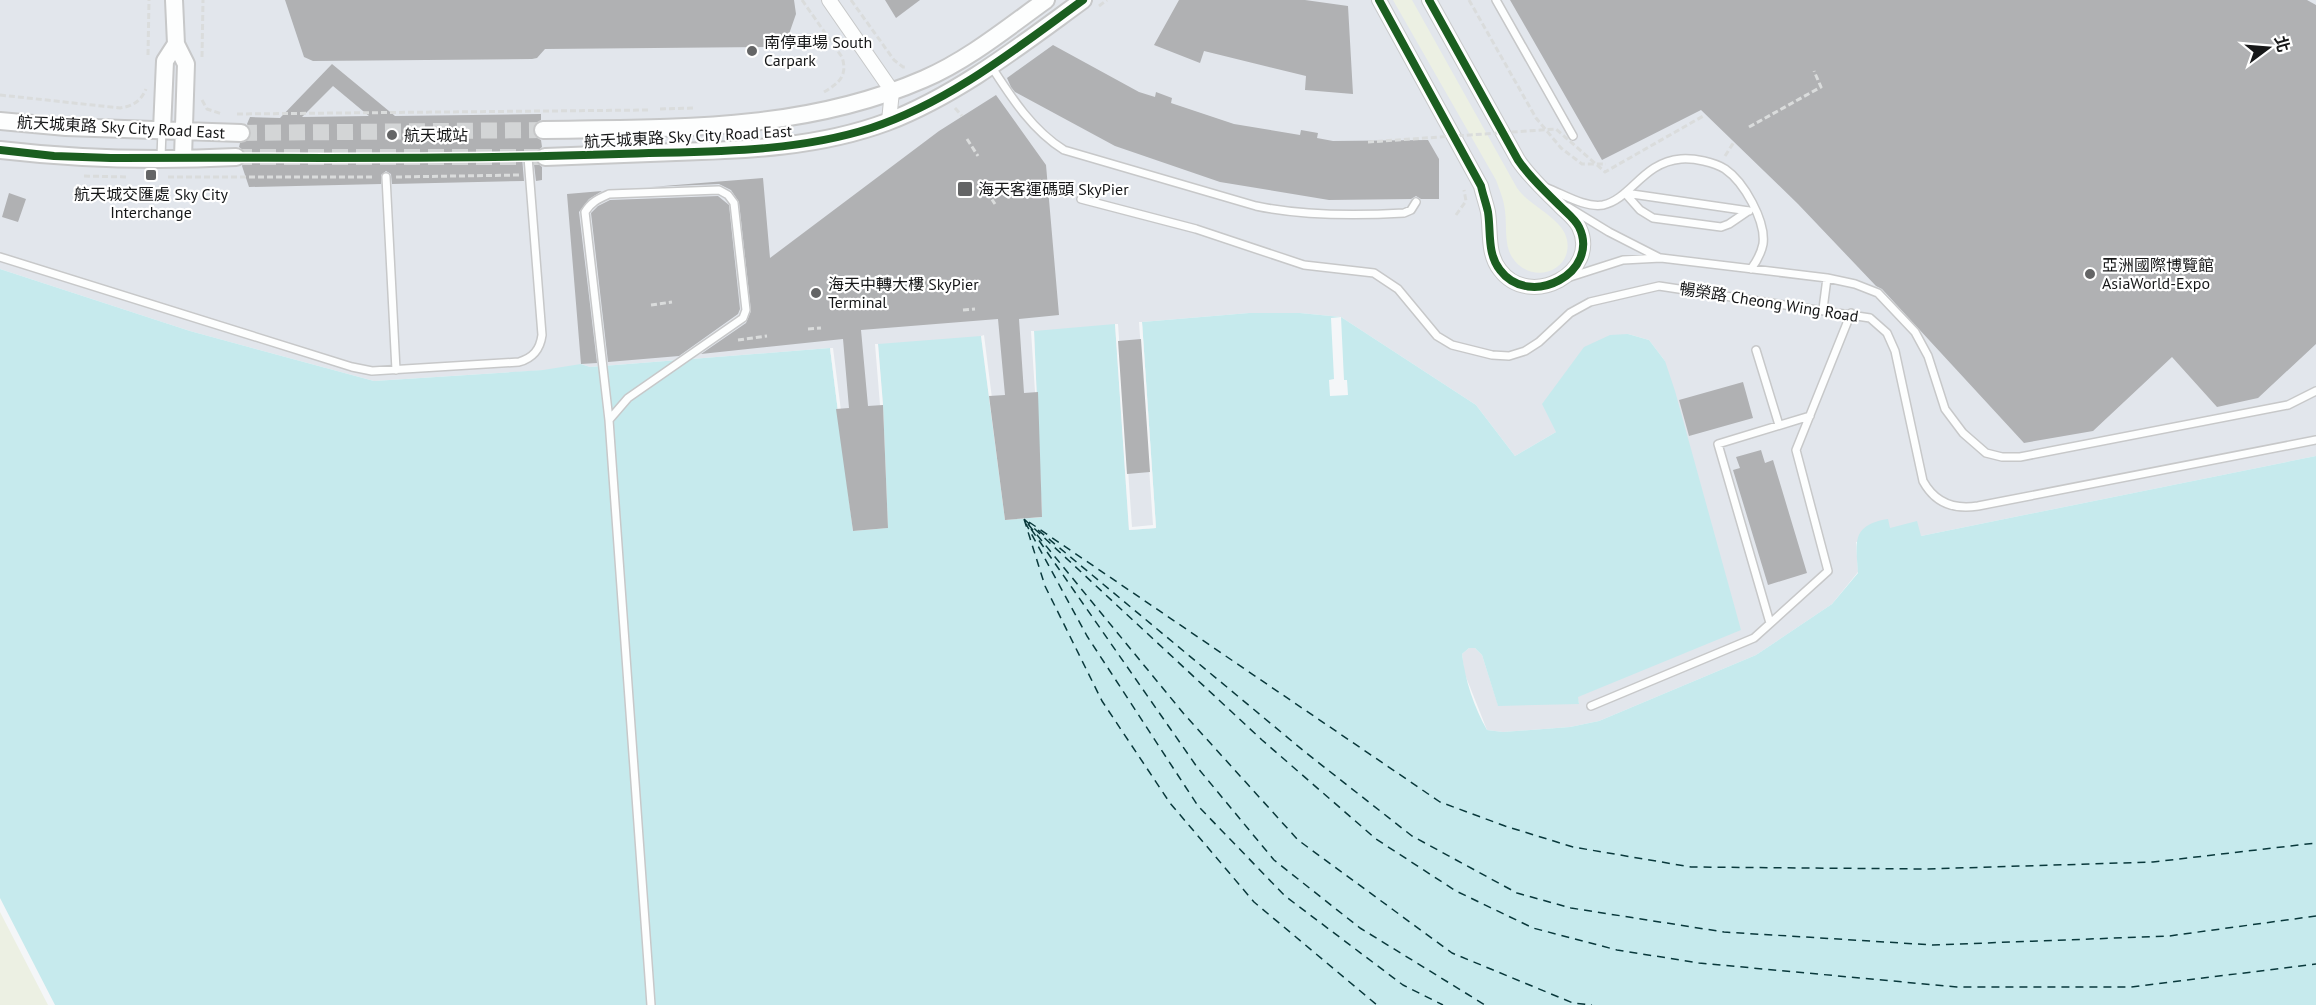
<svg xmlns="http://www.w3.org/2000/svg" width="2316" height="1005" viewBox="0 0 2316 1005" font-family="'PT Sans','Noto Sans TC',sans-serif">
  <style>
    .built { fill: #e2e6ec }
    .green { fill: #ecf0e3 }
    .water { fill: #c6eaed }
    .pier { fill: #f4f6f8 }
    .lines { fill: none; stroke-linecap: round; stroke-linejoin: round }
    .ferry { stroke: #09393c; stroke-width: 1.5; stroke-dasharray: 8 6; stroke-linecap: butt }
    .building { fill: #b0b1b3; fill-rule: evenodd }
    .tertiary-tunnel { stroke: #d3d5d6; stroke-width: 16; stroke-dasharray: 16 8; stroke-linecap: butt }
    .service-casing { stroke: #c7c8c9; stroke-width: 10 }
    .minor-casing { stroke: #c7c8c9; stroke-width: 16 }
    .tertiary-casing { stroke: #c7c8c9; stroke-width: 20 }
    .path { stroke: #dadcdc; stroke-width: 3; stroke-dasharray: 6 3; stroke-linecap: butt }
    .service { stroke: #fdfefe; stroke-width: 7 }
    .minor { stroke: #fdfefe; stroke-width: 14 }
    .tertiary { stroke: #fdfefe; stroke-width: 16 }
    .path-bridge { stroke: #dadcdc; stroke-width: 3; stroke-dasharray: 6 3; stroke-linecap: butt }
    .cycleway-casing { stroke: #fff; stroke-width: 11 }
    .cycleway { stroke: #1b5e20; stroke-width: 8 }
    .poi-dot { fill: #646566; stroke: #fff; stroke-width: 2 }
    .labels { text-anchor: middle; stroke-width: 4.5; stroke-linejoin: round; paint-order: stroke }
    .poi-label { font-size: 16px; fill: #161718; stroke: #fff; text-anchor: start }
    .street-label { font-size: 16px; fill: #161718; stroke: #fff }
  </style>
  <rect width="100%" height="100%" fill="#f4f6f8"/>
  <path class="built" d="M0,0H2316V456L1921,536L1856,542L1858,572L1832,604L1756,655L1599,721L1570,727L1503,732L1487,730L1464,672L1462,654L1469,648H1475L1482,655L1498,705L1579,703L1577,697L1665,361L1649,340L1628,334L1556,432L1515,456L1476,405L1341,317L1300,313H1249L1142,322L1156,528L1129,530L1042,517L883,405L853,531L830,348L590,367L581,364L578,368L374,381L190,331L0,269Z"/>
  <path class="green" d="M1393,0H1412L1517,188C1530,207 1563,218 1567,240C1573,272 1530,286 1512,257C1504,245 1507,225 1505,211C1504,200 1500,191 1496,180Z
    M0,912L48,1005H0Z"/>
  <path class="water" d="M0,269L190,331L374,381L543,370L581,364L590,367L830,348L853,531L883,405L878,344L981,336L1005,519L1042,517L1034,331L1115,324L1129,530L1156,528L1142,322L1249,313H1300L1341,317L1476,405L1515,456L1556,432L1542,404L1584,347L1610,335L1628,334L1649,340L1665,361L1675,391L1741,630L1578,697L1579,704L1498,706L1482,655L1475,648H1469L1462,654C1465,680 1474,707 1487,730L1503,732L1570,727L1599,721L1756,655L1832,604L1858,573C1856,542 1851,525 1888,519L1890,528L1917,521L1921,536L2316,456V1005H55L0,898Z"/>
  <path class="pier" d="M1341,317L1344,380H1347L1348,395L1330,396L1329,380L1334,379L1331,318Z
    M1139,322H1142L1156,528L1129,530L1115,324H1118L1132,527L1153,525Z
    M1031,331H1034L1042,517L1005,520L981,336L984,335L1007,517L1035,392Z
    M875,344H878L883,405L888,528L853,531L830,348H833L856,528L880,405Z"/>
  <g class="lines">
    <path class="ferry" d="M1024,519L1262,740L1376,839L1456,891L1533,928L1617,950L1699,963L1957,987H2131L2316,964
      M1024,519L1045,586L1102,701L1170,803L1254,902L1377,1005
      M1025,522L1087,636L1198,806L1285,896L1403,985L1443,1005
      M1029,522L1440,802L1505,826L1573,847L1691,867L1926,869L2153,862L2316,843
      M1028,524L1184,714L1298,840L1452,953L1573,1003L1592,1005
      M1031,529L1197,767L1274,860L1360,928L1485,1005
      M1038,530L1305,752L1412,836L1517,893L1571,908L1724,932L1933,945L2169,936L2316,916"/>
  </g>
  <path class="building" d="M285,0H794L796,14L789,34L779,43L768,47L545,49L537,58L532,59L313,61L304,57Z
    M885,0H920L896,18Z
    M1179,0H1305L1348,6L1353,94L1305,90L1306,76L1204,51L1200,63L1154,45Z
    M1510,0H2307L2316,5V344L2258,398L2217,407L2172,357L2093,431L2024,443L1882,289L1876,286L1798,204L1701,110L1602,160Z
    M1053,45L1139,92L1155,97L1156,92L1172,98L1171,103L1234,124L1300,135L1301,130L1318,133L1317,138L1333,141L1428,140L1439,159V199H1421L1416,196L1411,199L1329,200L1220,182L1115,146L1015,92L1011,87L1007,78Z
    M332,64L395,116L541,114V120L534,124L533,131L534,136L541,140L542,147L536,152L535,157L537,163L542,167V180L536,181L533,156L528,151L522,157L524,181L392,184L391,174L386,171L381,175V184L249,187L242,166L246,156L244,151L239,147L240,143L250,138V129L247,124L250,117L280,118ZM333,86L369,116L302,117Z
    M996,95L1046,165L1059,315L1019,319L1024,393L1038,392L1042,517L1005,520L989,396L1005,395L998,319L861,330L868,406L883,405L888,528L853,531L836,409L849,408L843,339L701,354L746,323L751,311L739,202L731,190L719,184L651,187L763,178L770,258L939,131Z
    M602,191L589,199L579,212L597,363L581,364L567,194Z
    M9,193L26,199L18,222L2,217Z
    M718,196L729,205L740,309L738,314L679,356L608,362L591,213L598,206L610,200Z
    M1141,339L1150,472L1127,474L1118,341Z
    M1743,382L1753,418L1689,436L1679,400Z
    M1761,450L1765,463L1773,460L1807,573L1768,585L1733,470L1740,468L1736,457Z"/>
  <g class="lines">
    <path class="tertiary-tunnel" d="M241,133L543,130
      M236,157H545"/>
    <g class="service-casing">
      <path id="service" d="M1496,0L1573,136
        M991,66C1011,97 1032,130 1064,150L1256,206C1304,216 1354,216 1404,213L1411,210L1416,202
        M161,157L162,130
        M386,177L396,370
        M1547,188C1563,194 1585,208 1603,205C1631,199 1643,162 1681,159C1694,158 1714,162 1725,169C1744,182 1766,221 1763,244C1761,254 1757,261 1751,269
        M719,190L728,195L734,203L746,310L743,318L628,398L609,420L585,212C591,202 598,199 609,194Z
        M1625,193L1640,210L1653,218L1721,227L1729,224L1748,211
        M1625,193L1749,211
        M1081,199L1196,229L1304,265L1374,273L1398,289L1437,336L1452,345L1492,355L1509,356L1525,351L1539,342L1570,313L1590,302L1659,286L1870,318L1887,333L1895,351L1923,481C1935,503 1954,510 1978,506L2316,440
        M1568,207L1609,232L1658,257
        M0,257L352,367L372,371L519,362C533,358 540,350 542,335L528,157
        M1570,277L1623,260L1661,258L1827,278L1855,284L1878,293L1915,332L1928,356L1945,409L1963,433L1986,453L2002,457H2020L2288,405L2316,391
        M1823,309L1827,278
        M1756,350L1779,425
        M609,420L651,1005
        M1770,623L1718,444L1810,416
        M1591,706L1754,638L1828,571L1796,450L1851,313"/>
    </g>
    <g class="minor-casing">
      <path id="minor" d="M829,0L892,91L889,121
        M1379,0L1481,186C1483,195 1486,203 1488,212C1491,231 1487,254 1500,270C1530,310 1601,272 1579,227C1575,219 1567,213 1561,207C1545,191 1530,178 1518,160L1429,0"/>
    </g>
    <g class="tertiary-casing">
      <path id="tertiary" d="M174,0L176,44L186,64L183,157
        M0,121L66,127L241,133
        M162,130L165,61L176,44
        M543,130C673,128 802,132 924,79C968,60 1007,28 1046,0
        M0,150C77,159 158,161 236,157
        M545,157C588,155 632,154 676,152C747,150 820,147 887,122C959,94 1021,45 1083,0"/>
    </g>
    <path class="path" d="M802,0L842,57C848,76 839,83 824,92
      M851,0L894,60L903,67H906
      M1469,0L1536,118L1561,148L1582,164H1606
      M1099,6L1107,0
      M148,55L149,0
      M202,57L203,0
      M0,95L120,108C133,106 141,101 146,89
      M202,100L207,109L222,114
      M955,108L962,116
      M660,109L696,108
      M237,114L648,110
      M1749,127L1821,87L1814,71
      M967,139L978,156
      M1725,156L1734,142
      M84,176L126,177
      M168,177H375
      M396,177L519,175
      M987,192L995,204
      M1456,215L1466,201L1464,190
      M651,305L672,302
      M963,310L975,309
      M808,329L821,328
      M738,340L767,336"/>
    <use href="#service" class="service"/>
    <use href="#minor" class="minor"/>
    <use href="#tertiary" class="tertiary"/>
    <path class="path-bridge" d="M1368,142L1556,129L1605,172L1705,115"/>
    <g class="cycleway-casing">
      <path id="cycleway" d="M1379,0L1481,186C1483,195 1486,203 1488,212C1491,231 1487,254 1500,270C1530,310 1601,272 1579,227C1575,219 1567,213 1561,207C1545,191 1530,178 1518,160L1429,0
        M0,150L54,156L111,158C280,157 450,160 619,154C703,151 790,154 871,128C950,102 1017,48 1083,0"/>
    </g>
    <use href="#cycleway" class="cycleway"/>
  </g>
  <g class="poi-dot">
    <circle cx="752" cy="51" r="6"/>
    <circle cx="392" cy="135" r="6"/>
    <rect x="145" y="169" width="12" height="12" rx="3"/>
    <rect x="957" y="181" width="16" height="16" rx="3"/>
    <circle cx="2090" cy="274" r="6"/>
    <circle cx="816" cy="293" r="6"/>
  </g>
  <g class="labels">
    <g class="poi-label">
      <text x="764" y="48">南停車場 South<tspan x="764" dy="18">Carpark</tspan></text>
      <text x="404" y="141">航天城站</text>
      <text x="978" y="195">海天客運碼頭 SkyPier</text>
      <text x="151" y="200" text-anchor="middle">航天城交匯處 Sky City<tspan x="151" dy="18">Interchange</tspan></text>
      <text x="2102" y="271">亞洲國際博覽館<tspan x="2102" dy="18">AsiaWorld-Expo</tspan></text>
      <text x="828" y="290">海天中轉大樓 SkyPier<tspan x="828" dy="18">Terminal</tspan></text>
    </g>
    <g class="street-label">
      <text transform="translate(121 127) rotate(3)" y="6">航天城東路 Sky City Road East</text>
      <text transform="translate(688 136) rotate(-3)" y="6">航天城東路 Sky City Road East</text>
      <text transform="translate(1769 302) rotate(9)" y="6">暢榮路 Cheong Wing Road</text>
    </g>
  </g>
  <g transform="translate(2268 48) rotate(74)" stroke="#ffffff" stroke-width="4.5" paint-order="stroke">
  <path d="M0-4.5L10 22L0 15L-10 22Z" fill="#161718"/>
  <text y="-9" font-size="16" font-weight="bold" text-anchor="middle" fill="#161718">北</text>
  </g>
</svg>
